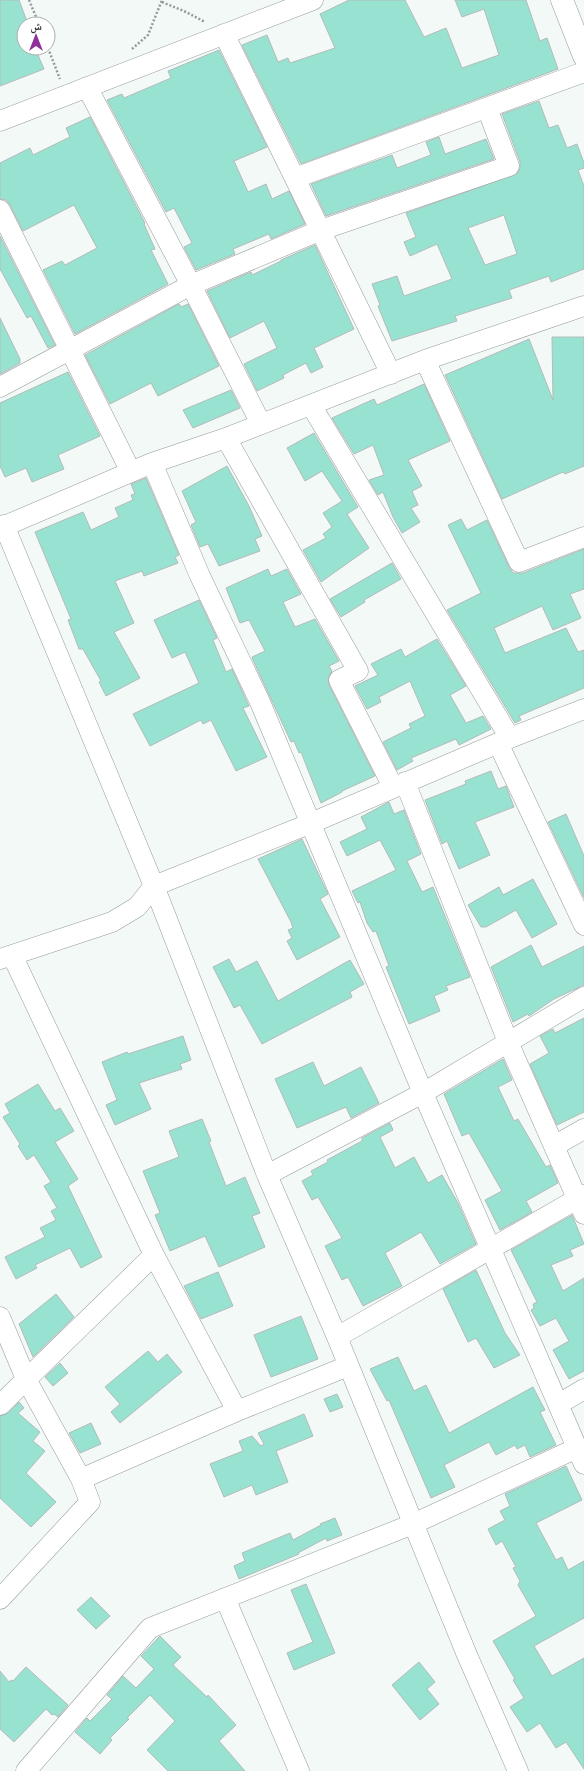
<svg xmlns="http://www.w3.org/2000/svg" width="584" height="1771" viewBox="0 0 584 1771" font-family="'PT Serif','Noto Naskh Arabic',serif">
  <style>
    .building { fill: #98e2d2; stroke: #b4bbb9; fill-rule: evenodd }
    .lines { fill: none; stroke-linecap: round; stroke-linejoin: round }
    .street-casing { stroke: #969c9a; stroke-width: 21 }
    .secondary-casing { stroke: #969c9a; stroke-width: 23 }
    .path { stroke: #969a99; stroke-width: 2.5; stroke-dasharray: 2 2; stroke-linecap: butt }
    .street { stroke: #fff; stroke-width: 20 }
    .secondary { stroke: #fff; stroke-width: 22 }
  </style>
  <rect width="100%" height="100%" fill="#f2f9f7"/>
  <path class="building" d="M0,0H19L28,24H24V48H35L44,69L0,86Z
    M349,0H405L424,37L446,28L462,68L499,55L484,9L462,17L455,0H526L540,41L547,38L558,69L301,164L242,45L267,35L278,62L288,58L290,63L335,48L320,14Z
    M219,50L267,147L234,161L248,192L266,184L272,199L289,191L305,224L271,239L269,234L233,249L235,254L196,270L184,247L192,243L174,208L166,212L107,100L122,94L124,98L171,78L168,71Z
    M539,101L549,128L558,125L567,148L577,144L584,163V168L578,170L584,186V269L551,282L549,276L509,290L512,298L455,316L457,321L392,341L378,306L380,305L372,284L397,276L404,296L452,279L437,244L410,256L404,242L416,237L406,213L517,174L520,168V162L502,114ZM504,215L517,254L485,265L468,228Z
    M90,117L145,223L144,224L155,249L151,250L168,284L75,334L43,270L62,261L65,265L97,248L74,205L23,231L10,205L6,200L0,199V163L30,148L33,155L70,137L66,128Z
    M439,137L445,154L486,139L494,159L326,216L311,184L392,155L397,168L431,155L426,142Z
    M0,236L55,345L48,348L31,316L27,318L0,269Z
    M315,245L354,329L314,348L323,367L311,373L306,363L283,375L284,378L257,391L244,364L277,348L264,321L230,338L207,291L251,272L252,275L281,261V260Z
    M179,304L181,307L188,304L219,366L158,396L151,383L110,404L85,355Z
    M0,318L20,359V363L0,374Z
    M552,337H584V466L565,474L563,472L502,499L445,375L529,339L553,400Z
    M68,372L100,436L58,455L64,469L32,482L26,468L5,477L0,466V403Z
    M424,384L450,441L408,460L422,486L412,491L418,505L411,508L420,522L402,533L393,517L383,492L378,495L369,480L384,475L373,445L354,454L332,418L374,399L377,405Z
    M231,390L240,408L193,428L183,410Z
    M314,433L358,507L347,514L369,548L321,582L303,550L326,538L323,534L332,527L323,513L342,501L322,471L305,481L287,448Z
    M227,466L249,506L262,536L255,539L260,551L219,566L208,544L200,547L191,525L196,522L182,491Z
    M146,478L179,555L175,557L178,563L144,576L142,571L115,581L134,623L114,632L140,678L106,696L99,682L101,681L83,649H79L68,620L71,619L35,532L83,512L91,530L119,517L115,508L133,500L131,495L135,494L131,484Z
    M461,519L467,530L487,520L509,567L513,573H523L584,549V589L570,594L581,618L553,630L542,606L494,628L505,653L566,628L578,652L584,650V688L519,716L521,720L515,723L447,610L481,593L448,525Z
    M392,563L401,579L364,600L365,602L341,617L330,599Z
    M268,569L271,576L287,569L301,594L283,602L295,627L315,619L339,661L329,666L332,671L328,679L329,685L375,776L342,791V792L321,803L301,752L299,753L294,741L291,742L253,660L252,657L265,651L249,620L240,623L226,588Z
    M199,600L217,638L213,640L226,672L232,669L249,706L243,708L267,757L236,771L211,720L203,724L201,720L150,746L133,714L199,683L185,652L172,658L154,620Z
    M437,639L466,686L450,695L466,723L483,716L491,729L459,745L456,739L411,758L413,761L397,770L383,742L411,728L409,724L425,716L410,681L379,697L381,702L367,709L355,686L378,675L371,664L401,649L405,657Z
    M491,771L498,789L506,786L514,807L475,822L490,855L459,869L447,841L442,844L425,800L466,784L465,781Z
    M389,802L394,814L404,810L421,854L407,861L422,892L433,887L470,977L446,986L448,990L434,996L440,1011L409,1024L386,967L389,966L376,931L373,932L367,923L360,902L358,903L352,891L396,870L380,840L347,856L340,842L367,829L361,817Z
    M566,814L584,856V898L548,822Z
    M302,839L328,894L320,899L340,937L297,960L287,941L292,938L288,930L293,928L291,922L258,859Z
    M533,879L557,924L532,938L516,910L486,927H481L468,905L499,887L503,895Z
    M531,945L542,967L584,946V985L554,999L529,1016L528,1014L513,1022L491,967Z
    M229,959L236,972L257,961L278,1001L350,960L364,984L350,992L352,997L262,1044L240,1005L234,1008L213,967Z
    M584,1018V1112L557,1125L530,1064L549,1053L540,1036L553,1029L555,1033Z
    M183,1036L191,1060L180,1064L182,1069L139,1083L151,1109L115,1125L106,1105L117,1100L102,1062L127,1052L128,1054Z
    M503,1059L512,1080L498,1087L514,1121L518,1119L546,1167L550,1165L558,1183L526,1201L532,1212L500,1230L485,1200L502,1191L469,1133L462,1136L444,1094Z
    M313,1062L324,1086L361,1067L379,1103L351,1118L346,1107L297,1128L275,1079Z
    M38,1084L55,1111L60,1108L74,1131L55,1142L78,1179L68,1186L102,1257L81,1268L70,1248L35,1265L37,1268L16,1279L5,1257L45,1237L40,1228L56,1220L51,1211L57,1208L44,1186L51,1182L34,1155L27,1160L18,1146L20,1144L3,1117L10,1113L5,1104Z
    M202,1119L211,1141L209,1142L226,1186L245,1177L260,1213L252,1216L265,1247L219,1267L205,1236L170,1251L155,1215L160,1213L143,1171L179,1157L169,1131Z
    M390,1123L393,1130L380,1137L395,1168L414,1157L428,1183L442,1175L458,1203L476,1244L440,1264L421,1232L385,1253L402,1286L363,1306L348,1277L342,1280L325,1246L342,1238L318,1197L312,1200L302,1181L313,1175L311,1171L328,1162L327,1160L362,1141V1138Z
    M572,1215L584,1244L570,1250L573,1256L551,1265L563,1291L584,1278V1371L569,1379L553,1350L569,1341L556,1318L540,1326L531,1310L534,1308L533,1304L537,1302L511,1250Z
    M476,1270L505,1333L520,1355L494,1368L476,1338L468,1342L443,1289Z
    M218,1272L233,1306L201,1319L184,1286Z
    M56,1294L74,1317L33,1357L19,1324Z
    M301,1316L318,1359L271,1377L254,1335Z
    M148,1351L158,1362L167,1354L182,1372L120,1423L111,1412L120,1404L105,1387Z
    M398,1357L414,1391L426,1385L449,1433L533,1387L545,1410L540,1412L556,1445L530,1457L525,1445L517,1449L515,1445L496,1455L489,1442L444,1465L455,1487L431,1498L389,1400L387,1401L370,1369Z
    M60,1363L68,1373L53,1386L45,1377Z
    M337,1394L343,1407L330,1412L324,1399Z
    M19,1402L24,1408L18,1413L40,1432L33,1441L45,1451L26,1473L56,1502L31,1527L0,1498V1416L8,1413Z
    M304,1414L313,1436L276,1451L288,1482L256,1495L252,1485L224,1497L210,1464L243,1451L239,1441L252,1436L261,1446L264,1444L258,1433Z
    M91,1423L101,1444L80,1453L69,1433Z
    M566,1466L582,1500L536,1523L556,1560L562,1557L568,1570L584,1561V1618L534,1646L552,1676L584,1658V1769L566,1742L556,1748L540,1723L527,1732L510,1707L524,1698L513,1680L515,1679L493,1641L536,1616L518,1585L520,1581L513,1568L516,1567L502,1541L496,1545L488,1529L505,1520L500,1511L510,1506L505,1494Z
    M335,1518L342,1535L327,1541L326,1538L298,1553L299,1554L239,1579L234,1566L245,1561L242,1553L290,1533L293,1540L321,1525L320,1524Z
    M306,1584L335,1653L294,1670L287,1653L313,1642L291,1590Z
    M91,1597L110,1616L96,1629L77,1610Z
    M160,1636L181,1657L173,1665L207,1697L208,1695L236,1725L219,1741L245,1771H168L147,1750L175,1721L150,1695L127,1718L129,1719L110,1738L112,1740L100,1754L75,1732L87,1718L90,1721L112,1699L107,1695L123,1676L136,1688L154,1669L141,1656Z
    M419,1662L435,1682L427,1689L439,1704L420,1720L392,1685Z
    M26,1667L68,1705L58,1717L54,1714L52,1715L46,1709L14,1742L0,1729V1671L9,1682L11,1680L13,1681Z"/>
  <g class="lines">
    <g class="street-casing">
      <path id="street" d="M224,34L391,374
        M87,87L191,285L261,424
        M0,121L313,0
        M295,178L584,72
        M0,210L131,472
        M425,360L519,562L584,537
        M0,387L191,285L321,230L509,166L487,108
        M311,405L510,738
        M226,438L358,671L339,680L393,787
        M152,463L200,576L260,702L423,1093L584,1464
        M4,525L154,886L267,1175L337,1337L467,1655L518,1771
        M0,528L152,463L226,438L425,360L584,306
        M498,743L584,925
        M405,782L508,1042L584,1214
        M12,955L154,1255L237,1411
        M0,959L112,922L137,907L154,886L309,824L510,738L584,709
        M554,1146L584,1129
        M267,1175L423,1093L584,997
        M0,1317L26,1379L81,1479L90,1502L0,1599
        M337,1337L584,1195
        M559,1404L584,1389
        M0,1405L154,1255
        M81,1479L237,1411L348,1366
        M225,1598L299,1771
        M26,1771L150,1628L413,1524L577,1448"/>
    </g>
    <g class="secondary-casing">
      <path id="secondary" d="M562,0L584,56"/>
    </g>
    <path class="path" d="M29,0L39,24
      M162,2L186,12L205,22
      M48,48L60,79
      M132,49L148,35L162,0"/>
    <use href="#street" class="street"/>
    <use href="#secondary" class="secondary"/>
  </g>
  <g transform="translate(36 36)"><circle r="19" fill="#ffffff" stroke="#acadad"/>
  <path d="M0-3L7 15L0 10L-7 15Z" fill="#903099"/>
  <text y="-6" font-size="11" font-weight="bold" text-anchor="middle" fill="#303232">ش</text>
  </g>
</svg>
